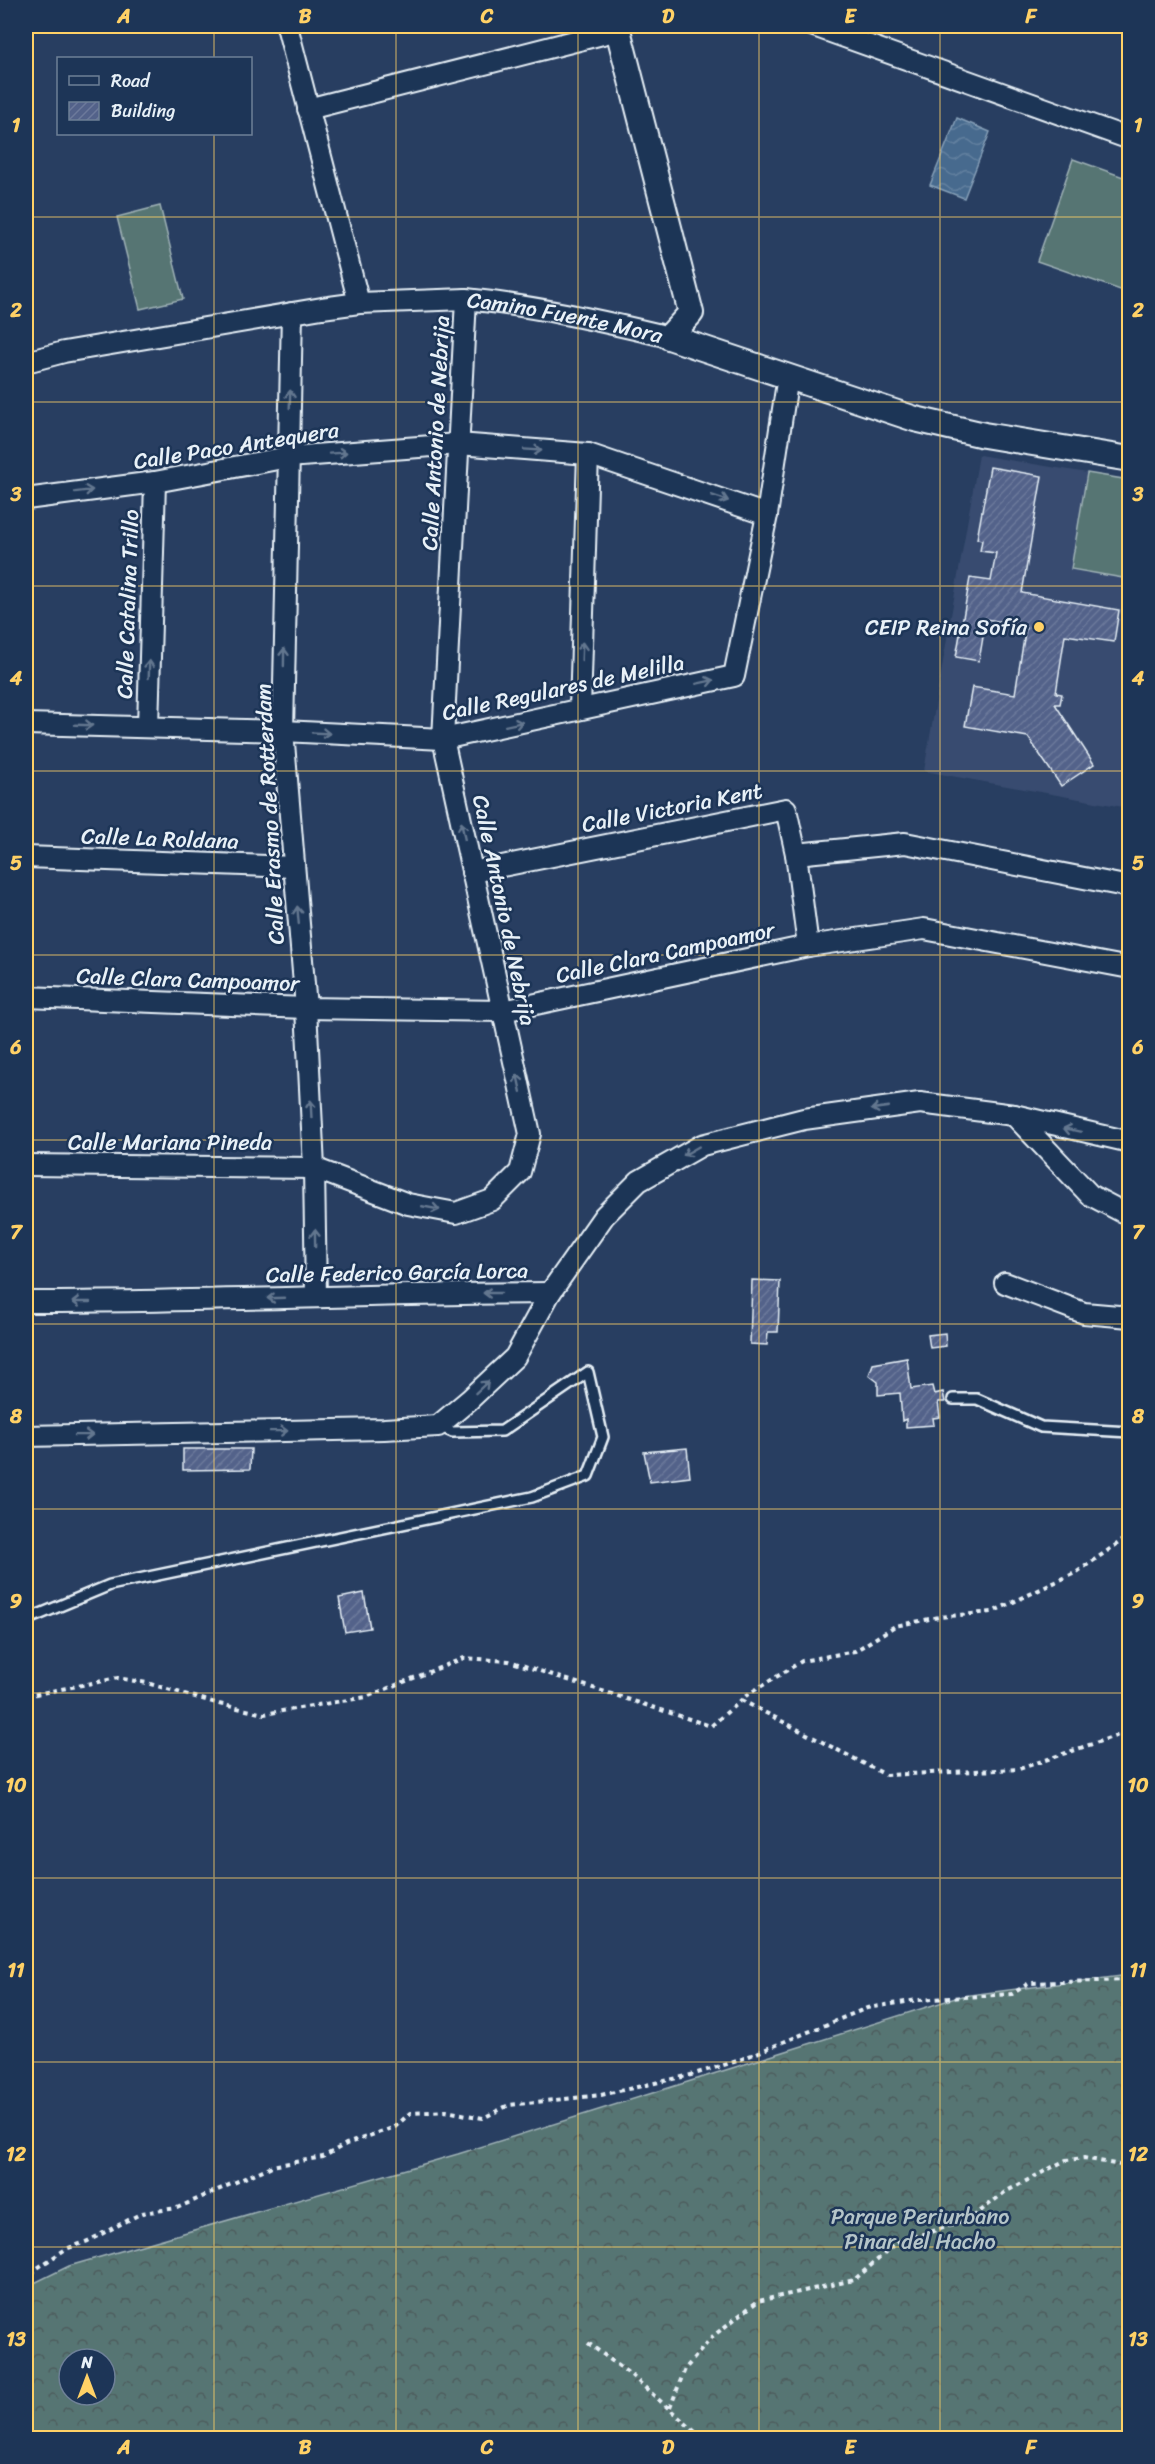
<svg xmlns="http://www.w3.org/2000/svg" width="1155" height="2464" viewBox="0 0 1155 2464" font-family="Sriracha,sans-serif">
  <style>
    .built { fill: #394c70 }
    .forest { fill: url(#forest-crowns); stroke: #9fb2b6; stroke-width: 1.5; fill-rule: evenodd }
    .garden { fill: #567473; stroke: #9fb2b6; stroke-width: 1.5 }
    .water { fill: url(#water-waves); stroke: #87a0b8; stroke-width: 1.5 }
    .building { fill: url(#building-hatch); stroke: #e8f1f8; stroke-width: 1.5 }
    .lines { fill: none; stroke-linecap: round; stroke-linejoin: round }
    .service-casing { stroke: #e8f1f8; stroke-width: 14 }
    .minor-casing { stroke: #e8f1f8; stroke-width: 24 }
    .tertiary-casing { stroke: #e8f1f8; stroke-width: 28 }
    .path { stroke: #e8f1f8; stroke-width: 4; stroke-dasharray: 4.5 4.5; stroke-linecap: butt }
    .service { stroke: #1d3557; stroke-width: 9 }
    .minor { stroke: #1d3557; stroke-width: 20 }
    .tertiary { stroke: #1d3557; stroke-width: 24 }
    .oneway { stroke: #64778f }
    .grid { fill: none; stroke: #ffd166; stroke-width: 1.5; stroke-opacity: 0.55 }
    .poi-dot { fill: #ffd166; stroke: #1d3557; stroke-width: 2 }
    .labels { text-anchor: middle; stroke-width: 5; stroke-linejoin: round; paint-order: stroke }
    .street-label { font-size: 22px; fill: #e8f1f8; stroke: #1d3557 }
    .poi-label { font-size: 22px; fill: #e8f1f8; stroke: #1d3557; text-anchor: end }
    .park-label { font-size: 22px; fill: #b5c5c9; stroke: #1d3557 }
    .neatline { fill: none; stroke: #ffd166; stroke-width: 2 }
    .grid-label { font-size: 20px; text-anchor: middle; font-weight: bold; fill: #ffd166 }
  </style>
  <defs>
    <pattern id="forest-crowns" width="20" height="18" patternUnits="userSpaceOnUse" patternTransform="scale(1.5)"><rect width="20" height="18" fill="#567473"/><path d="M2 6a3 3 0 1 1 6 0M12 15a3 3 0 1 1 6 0" fill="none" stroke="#4d5c5c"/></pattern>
    <pattern id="water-waves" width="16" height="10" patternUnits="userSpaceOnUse" patternTransform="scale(1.5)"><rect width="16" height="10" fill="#476a8e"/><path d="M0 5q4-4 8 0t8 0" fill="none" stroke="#62809f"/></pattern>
    <pattern id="building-hatch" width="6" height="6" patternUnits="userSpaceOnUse" patternTransform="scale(1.5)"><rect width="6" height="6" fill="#53628a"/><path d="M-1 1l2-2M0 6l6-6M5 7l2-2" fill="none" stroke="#6c799b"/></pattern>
  </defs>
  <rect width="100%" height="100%" fill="#283e61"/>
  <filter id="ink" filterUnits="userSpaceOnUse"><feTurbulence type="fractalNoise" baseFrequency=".0167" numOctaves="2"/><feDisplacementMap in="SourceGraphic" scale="12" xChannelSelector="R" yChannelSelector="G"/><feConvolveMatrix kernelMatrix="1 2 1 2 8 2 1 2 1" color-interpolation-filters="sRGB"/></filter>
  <g filter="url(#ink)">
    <path class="built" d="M979,455L1087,473L1129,483V808L924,771Z"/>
    <path class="forest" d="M1129,1975V2438H26V2287L69,2266L458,2154L962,1996ZM69,2359H105V2395H69Z"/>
    <path class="garden" d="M1073,159L1129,179V293L1037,261Z
      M160,206L183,299L140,309L117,217Z
      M1087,473L1129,480V579L1071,569Z"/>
    <path class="water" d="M957,118L990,132L964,198L930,185Z"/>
    <path class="building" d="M990,467L1042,476L1022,593L1119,610L1114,642L1065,635L1056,693L1062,694L1060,704H1055L1094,764L1061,786L1028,737L965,726L972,687L1015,694L1026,626L986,619L979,661L956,657L970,578L991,581L996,553L980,551L982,540L977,539Z
      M752,1280L780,1281L778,1332H768L767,1345L750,1344Z
      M945,1333L946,1346L930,1348L928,1335Z
      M907,1358L911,1389L932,1386L934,1394L943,1392L945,1402H938L940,1417L933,1418L934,1425L906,1427V1419L902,1421L900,1393L878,1395V1382L869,1375L873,1364Z
      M687,1448L690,1477L650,1482L644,1452Z
      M183,1449H251L250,1469L183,1470Z
      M364,1593L370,1628L345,1632L339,1598Z"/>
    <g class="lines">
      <g class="service-casing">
        <path id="service" d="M953,1399H977L1041,1427L1130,1432
          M26,1620L110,1585L532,1497L588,1476L603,1437L588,1372L502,1431L452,1432L439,1426"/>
      </g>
      <g class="minor-casing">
        <g id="minor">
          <path d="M287,26L359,303"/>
          <path d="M814,26L1130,139"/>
          <path d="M308,109L618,30"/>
          <path id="s1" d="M26,362L64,352L322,308L359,303L466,299C535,306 602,321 669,337"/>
          <path d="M26,499L155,482L288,457L458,444L588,454L767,515"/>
          <path d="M580,709L588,454"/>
          <path d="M26,724L283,731L443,739L734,676L767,515L788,376"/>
          <path d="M148,727L155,482"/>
          <path d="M796,854L808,946"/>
          <path d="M26,857L294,867"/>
          <path d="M472,872L786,809L796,854L905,843L1130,887"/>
          <path d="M26,997L306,1008L503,1011L808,946L924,929L1130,968"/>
          <path d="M1014,1115L1090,1195L1130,1216"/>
          <path d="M26,1165L314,1168L306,1008L283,731L292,313"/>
          <path d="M1005,1283L1084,1313L1130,1317"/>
          <path d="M316,1297L314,1168L408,1204L456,1213L492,1200L520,1172L530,1134L443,739L466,299"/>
          <path d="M26,1302C201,1302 375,1294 550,1293"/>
          <path d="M26,1436L384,1429L438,1426L469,1400L515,1357L550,1293L604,1216L639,1181L702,1145L804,1119L920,1103L1014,1115L1130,1142"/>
        </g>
      </g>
      <g class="tertiary-casing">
        <path id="tertiary" d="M617,26L691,313L669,337L915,419L984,435L1130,459"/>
      </g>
      <path class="path" d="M26,1696L118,1678L147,1683L219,1704L264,1714L366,1697L464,1658L509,1661L711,1726L747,1695L802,1661L855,1651L895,1626L939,1617L992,1612L1077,1572L1130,1535
        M741,1700L886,1775L1019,1769L1130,1731
        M26,2281L36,2269L66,2249L88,2241L142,2213L177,2208L272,2166L323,2157L346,2144L395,2127L410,2113L446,2111L483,2118L509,2105L601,2095L691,2075L737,2061L867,2008L918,2000L1012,1994L1029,1983L1130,1980
        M588,2343L631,2375L702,2438
        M670,2408L685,2369L713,2336L758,2301L854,2280L898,2242L969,2220L1005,2192L1066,2160L1084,2158L1130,2167"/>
      <use href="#service" class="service"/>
      <use href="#minor" class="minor"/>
      <use href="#tertiary" class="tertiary"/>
    </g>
    <defs><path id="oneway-shaft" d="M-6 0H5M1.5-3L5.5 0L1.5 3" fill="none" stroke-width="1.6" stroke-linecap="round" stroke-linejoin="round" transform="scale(1.5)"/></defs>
    <g class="oneway">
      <use href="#oneway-shaft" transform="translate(290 399) rotate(-88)"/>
      <use href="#oneway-shaft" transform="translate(533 450) rotate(4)"/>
      <use href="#oneway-shaft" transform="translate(338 453) rotate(-4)"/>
      <use href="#oneway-shaft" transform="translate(84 491) rotate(-7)"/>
      <use href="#oneway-shaft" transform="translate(720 498) rotate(19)"/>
      <use href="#oneway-shaft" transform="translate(582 651) rotate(-88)"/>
      <use href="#oneway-shaft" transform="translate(284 657) rotate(-89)"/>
      <use href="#oneway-shaft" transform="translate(149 669) rotate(-88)"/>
      <use href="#oneway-shaft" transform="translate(705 682) rotate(-12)"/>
      <use href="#oneway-shaft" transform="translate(514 724) rotate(-12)"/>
      <use href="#oneway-shaft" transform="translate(84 725) rotate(2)"/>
      <use href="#oneway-shaft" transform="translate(321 733) rotate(3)"/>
      <use href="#oneway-shaft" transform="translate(463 831) rotate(-102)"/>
      <use href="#oneway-shaft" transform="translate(298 915) rotate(-95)"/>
      <use href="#oneway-shaft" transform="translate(519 1083) rotate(-102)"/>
      <use href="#oneway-shaft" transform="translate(880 1108) rotate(172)"/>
      <use href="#oneway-shaft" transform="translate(311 1109) rotate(-93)"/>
      <use href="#oneway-shaft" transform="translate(1072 1130) rotate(-168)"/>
      <use href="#oneway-shaft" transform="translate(691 1151) rotate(150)"/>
      <use href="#oneway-shaft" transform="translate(431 1208) rotate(11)"/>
      <use href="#oneway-shaft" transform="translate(315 1238) rotate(-91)"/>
      <use href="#oneway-shaft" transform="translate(492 1293) rotate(180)"/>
      <use href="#oneway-shaft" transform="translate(276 1298) rotate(178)"/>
      <use href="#oneway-shaft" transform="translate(81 1302) rotate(180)"/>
      <use href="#oneway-shaft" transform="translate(482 1387) rotate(-43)"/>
      <use href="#oneway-shaft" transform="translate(279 1431) rotate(-1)"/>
      <use href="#oneway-shaft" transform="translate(84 1435) rotate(-1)"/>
    </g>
  </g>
  <path class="grid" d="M214,26V58M396,26V2438M578,26V2438M759,26V2438M940,26V2438M214,134V2438M26,217H1130M26,402H1130M26,586H1130M26,771H1130M26,955H1130M26,1140H1130M26,1324H1130M26,1509H1130M26,1693H1130M26,1878H1130M26,2062H1130M26,2247H1130"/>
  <circle class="poi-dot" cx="1039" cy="627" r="6"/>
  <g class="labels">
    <g class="street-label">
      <text dy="8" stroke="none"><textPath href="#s1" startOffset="546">Camino Fuente Mora</textPath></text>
      <text transform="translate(435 433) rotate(-87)" y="8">Calle Antonio de Nebrija</text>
      <text transform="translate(236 445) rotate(-9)" y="8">Calle Paco Antequera</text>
      <text transform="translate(127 604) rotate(-88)" y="8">Calle Catalina Trillo</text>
      <text transform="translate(563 687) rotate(-12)" y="8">Calle Regulares de Melilla</text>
      <text transform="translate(672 807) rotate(-11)" y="8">Calle Victoria Kent</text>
      <text transform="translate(269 814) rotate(-93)" y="8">Calle Erasmo de Rotterdam</text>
      <text transform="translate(160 838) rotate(2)" y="8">Calle La Roldana</text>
      <text transform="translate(505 910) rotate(78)" y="8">Calle Antonio de Nebrija</text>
      <text transform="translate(665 952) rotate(-12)" y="8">Calle Clara Campoamor</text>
      <text transform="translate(188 979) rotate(2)" y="8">Calle Clara Campoamor</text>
      <text x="170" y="1150">Calle Mariana Pineda</text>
      <text transform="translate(397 1272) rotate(-1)" y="8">Calle Federico García Lorca</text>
    </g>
    <g class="poi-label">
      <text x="1027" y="635">CEIP Reina Sofía</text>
    </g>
    <g class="park-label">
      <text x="920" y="2224">Parque Periurbano<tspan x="920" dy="25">Pinar del Hacho</tspan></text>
    </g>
  </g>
  <rect width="1155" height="2464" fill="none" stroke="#1d3557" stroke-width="66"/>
  <rect x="57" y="57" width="195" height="78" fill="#1d3557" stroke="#6e8097" stroke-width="1.5"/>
  <rect x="69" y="76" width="30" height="9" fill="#1d3557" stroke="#6e8097" stroke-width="1.5"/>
  <text x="111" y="87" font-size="18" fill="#e8f1f8">Road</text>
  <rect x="69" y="102" width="30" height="18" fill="url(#building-hatch)" stroke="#6e8097" stroke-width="1.5"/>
  <text x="111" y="117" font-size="18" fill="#e8f1f8">Building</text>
  <g transform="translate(87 2377)"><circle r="28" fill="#1d3557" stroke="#6e8097" stroke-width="1.5"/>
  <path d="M0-4.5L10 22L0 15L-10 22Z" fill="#ffd166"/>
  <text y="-9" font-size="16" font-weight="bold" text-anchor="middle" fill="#e8f1f8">N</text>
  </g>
  <rect x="33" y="33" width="1089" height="2398" class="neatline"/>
  <g class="grid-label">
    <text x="124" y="23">A</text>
    <text x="305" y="23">B</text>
    <text x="487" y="23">C</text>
    <text x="668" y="23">D</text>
    <text x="850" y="23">E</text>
    <text x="1031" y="23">F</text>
    <text x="16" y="132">1</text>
    <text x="1138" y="132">1</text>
    <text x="16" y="317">2</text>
    <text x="1138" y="317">2</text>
    <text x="16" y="501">3</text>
    <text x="1138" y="501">3</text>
    <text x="16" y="685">4</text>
    <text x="1138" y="685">4</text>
    <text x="16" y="870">5</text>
    <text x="1138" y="870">5</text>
    <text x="16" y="1054">6</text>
    <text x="1138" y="1054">6</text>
    <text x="16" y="1239">7</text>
    <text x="1138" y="1239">7</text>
    <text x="16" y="1423">8</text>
    <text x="1138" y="1423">8</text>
    <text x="16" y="1608">9</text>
    <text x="1138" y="1608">9</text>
    <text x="16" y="1792">10</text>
    <text x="1138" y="1792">10</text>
    <text x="16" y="1977">11</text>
    <text x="1138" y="1977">11</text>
    <text x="16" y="2161">12</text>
    <text x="1138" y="2161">12</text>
    <text x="16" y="2346">13</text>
    <text x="1138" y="2346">13</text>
    <text x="124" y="2454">A</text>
    <text x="305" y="2454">B</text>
    <text x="487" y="2454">C</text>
    <text x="668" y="2454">D</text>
    <text x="850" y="2454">E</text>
    <text x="1031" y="2454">F</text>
  </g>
</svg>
